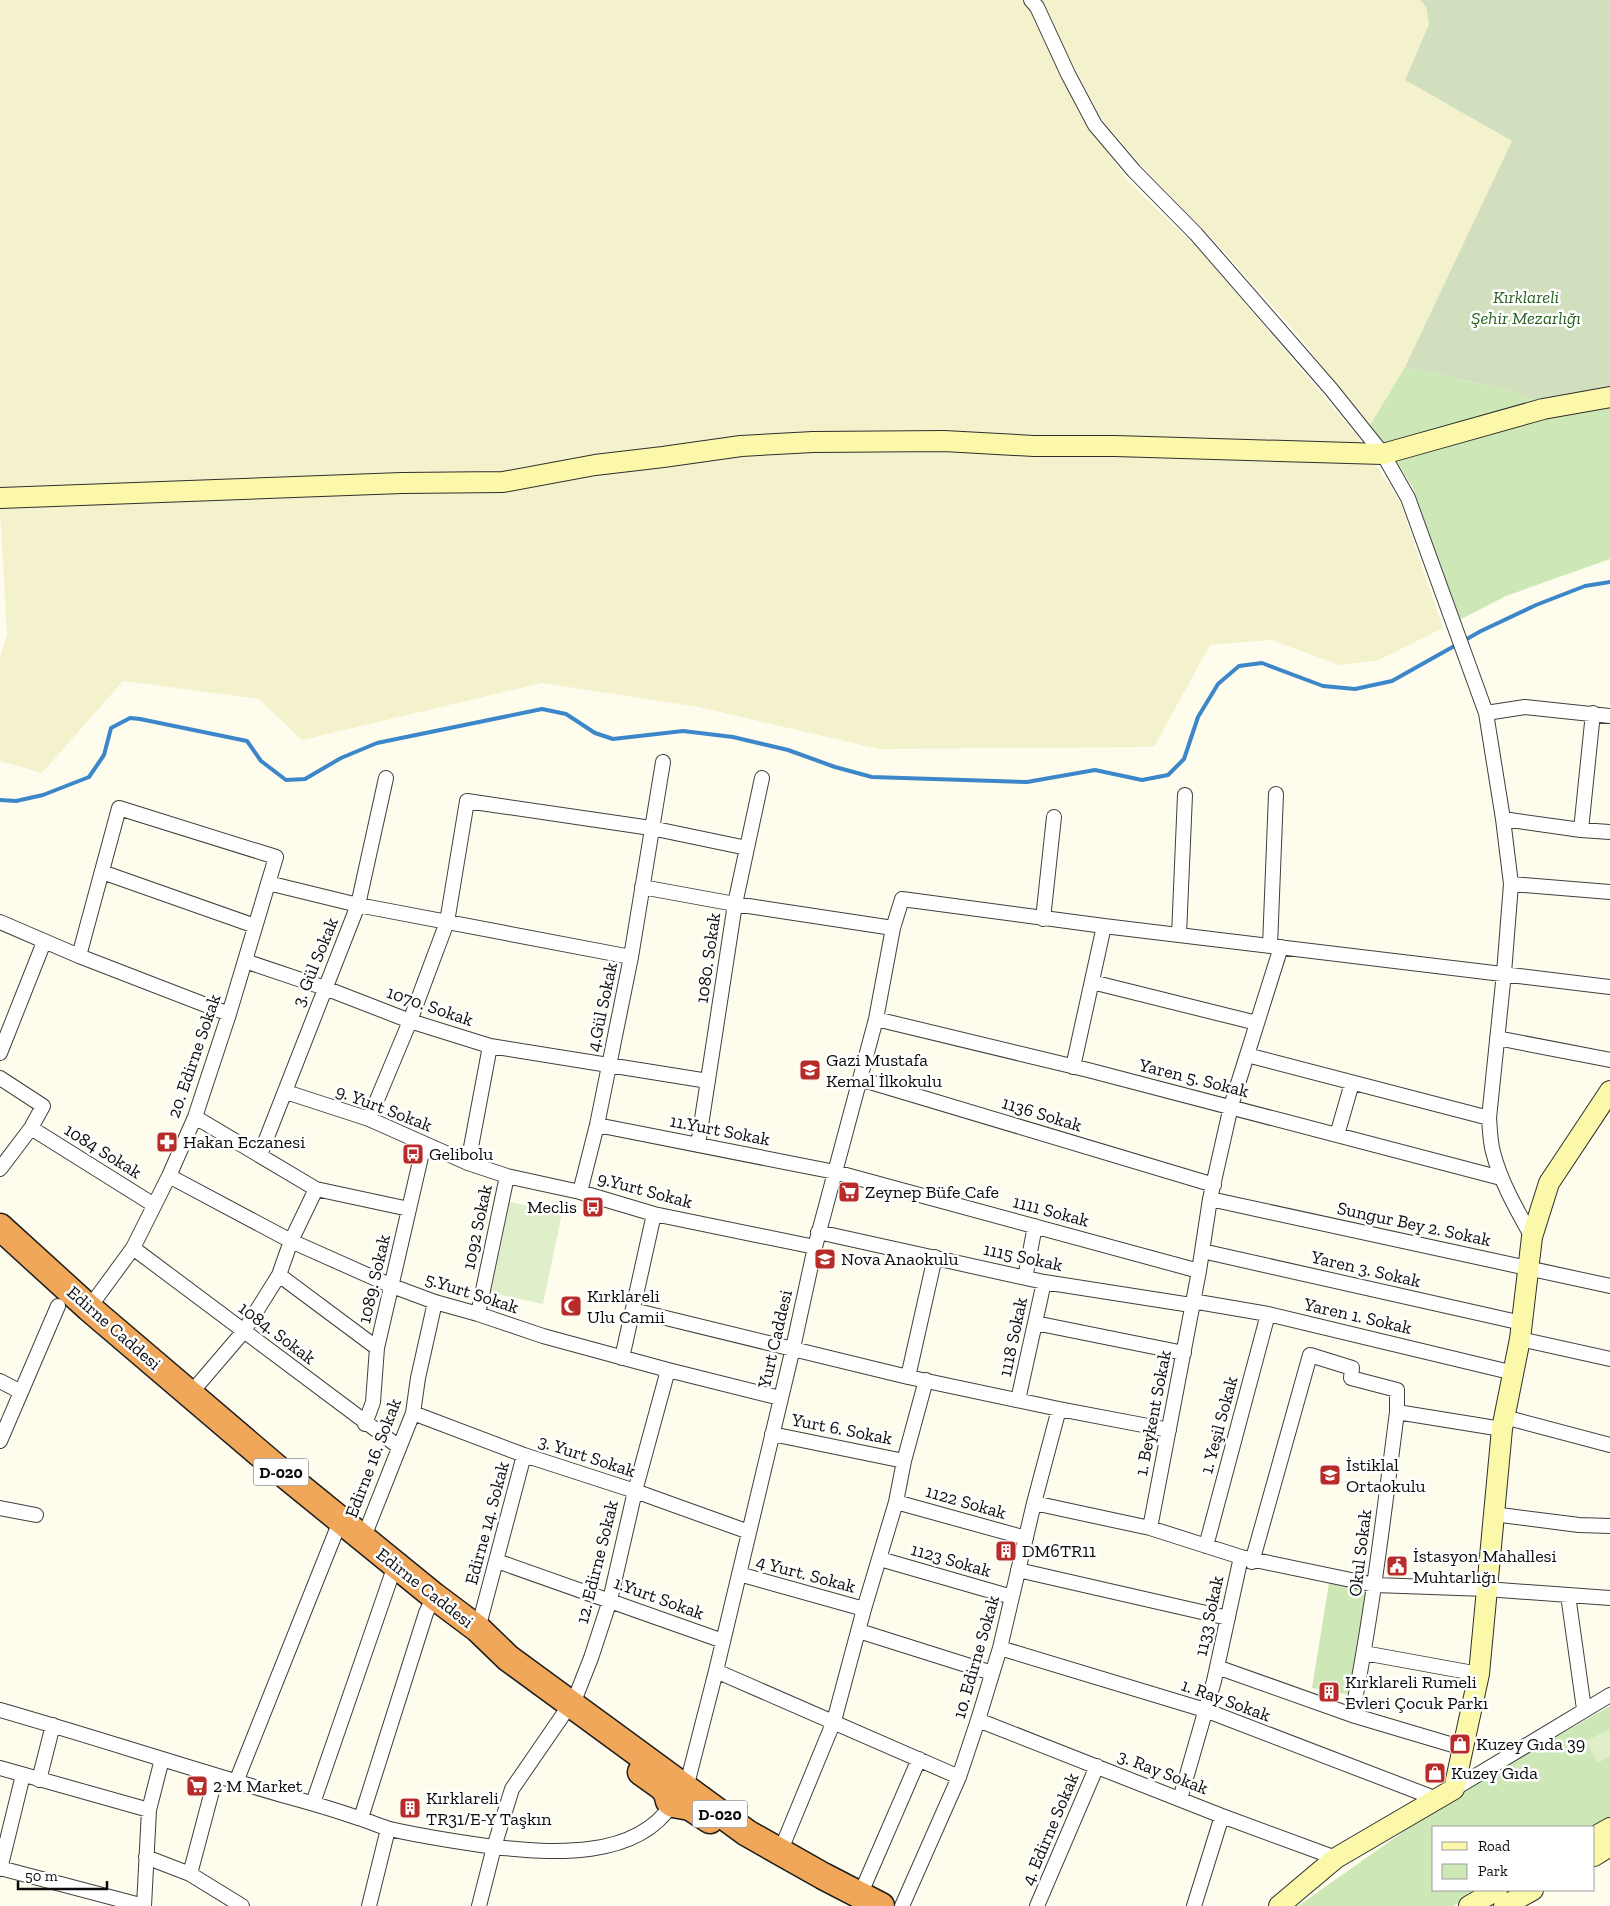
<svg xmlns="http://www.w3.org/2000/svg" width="1610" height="1906" viewBox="0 0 1610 1906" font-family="'Zilla Slab',serif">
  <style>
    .farmland { fill: #f3f2cd }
    .green { fill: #cde7b7 }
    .cemetery { fill: #d2dfbf }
    .pitch { fill: #dfefc9 }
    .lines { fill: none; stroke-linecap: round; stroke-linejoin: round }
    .stream { stroke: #3c87c9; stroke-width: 4 }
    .street-casing { stroke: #3f3f3f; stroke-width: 16 }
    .secondary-casing { stroke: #2e2e2e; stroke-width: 22 }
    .highway-casing { stroke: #1d1d1d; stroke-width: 29 }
    .street { stroke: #fff; stroke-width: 14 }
    .secondary { stroke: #fcf8a9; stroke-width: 20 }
    .highway { stroke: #f0a759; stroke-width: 26 }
    .labels { text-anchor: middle; stroke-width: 5; stroke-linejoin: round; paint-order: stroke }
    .shield { fill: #fff; stroke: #555; stroke-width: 1 }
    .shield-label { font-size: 16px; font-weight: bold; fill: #0c0c0c }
    .park-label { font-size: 18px; font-style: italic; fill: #29611f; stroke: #fff }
    .street-label { font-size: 18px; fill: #0c0c0c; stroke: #fff }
    .poi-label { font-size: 18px; fill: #0c0c0c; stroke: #fff; text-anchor: start }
  </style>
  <rect width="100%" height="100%" fill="#fefcec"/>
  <path class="farmland" d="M0,0H1023L1029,6L1088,126L1128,181L1205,256L1357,436L1400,502L1443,628L1379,660L1340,665L1271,640L1210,645L1154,747L879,749L699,707L542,683L302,740L259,699L123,681L42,773L0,761V657L7,634L0,511Z
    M1039,0H1420L1426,7L1429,24L1405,80L1512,141L1405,367L1370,425L1287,322L1206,232L1144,168L1102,120Z"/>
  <path class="green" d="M1405,367L1513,391L1541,404L1387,448L1370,425Z
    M1610,405V559L1506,596L1459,620L1413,488L1395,459L1544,417Z
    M1329,1583L1368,1589L1351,1695L1312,1688Z
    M1610,1706V1818L1594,1827H1434V1890H1482L1453,1906H1298L1454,1796Z"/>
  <path class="cemetery" d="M1420,0H1610V391L1541,404L1513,391L1405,367L1512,141L1405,80L1429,24L1426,7Z"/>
  <path class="pitch" d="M510,1202L562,1213L543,1304L491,1293Z
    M1610,1729V1756L1598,1763L1586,1741Z"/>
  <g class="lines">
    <path class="stream" d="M0,800L16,801L43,795L89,777L104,755L111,728L130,718L140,719L247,741L261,761L286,780L305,779L341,758L377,743L542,709L566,714L595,733L613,739L683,731L733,737L788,750L835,767L872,777L1027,782L1095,770L1142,780L1168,775L1184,759L1198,717L1218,684L1239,666L1262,663L1323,686L1355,689L1392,681L1481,631L1536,605L1585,586L1610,582"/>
    <g class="street-casing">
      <path id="street" d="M1031,0L1037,7L1068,74L1095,125L1134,171L1196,234L1331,389L1383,454L1408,498L1486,713L1503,819L1511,884L1504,973L1489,1118C1490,1129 1490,1141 1493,1152C1501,1183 1517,1210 1532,1237
        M1486,713L1525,707L1610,716
        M1503,819L1581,830L1610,832
        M1581,830L1593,713
        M102,872L255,926
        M268,883L358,905L631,957
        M1511,884L1610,892
        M642,887L735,904L893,928
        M1043,919L1054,817
        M0,922L79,956L119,808L276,857L229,1014L195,1117L169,1176L133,1248L89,1308
        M1104,926L1610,987
        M1179,935L1185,795
        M1270,946L1276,794
        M79,956L229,1014
        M245,961L325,988L410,1021L490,1046L708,1081
        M1092,982L1257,1023
        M876,1019L1088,1070L1501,1178
        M1497,1038L1610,1060
        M0,1053L44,942
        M1247,1055L1489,1118
        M0,1078L43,1106L31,1128L0,1169
        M860,1079L1214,1185
        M286,1092L369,1119L468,1163L507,1176L580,1192L654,1214L815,1247
        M195,1117L316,1189L409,1209
        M369,1119L410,1021L447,922L467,801L651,828L747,848
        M597,1125L835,1172L1199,1271
        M31,1128L154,1205
        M1337,1135L1352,1083
        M698,1145L735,904L762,778
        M260,1155L358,905L386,778
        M468,1163L490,1046
        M169,1176L291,1241L392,1286L435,1302L478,1314L543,1336L668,1370L780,1398
        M580,1192L597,1125L631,957L663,762
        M1210,1199L1610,1286
        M818,1232L1044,1282L1191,1305
        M133,1248L399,1447
        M1202,1251L1522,1323
        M279,1275L377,1348
        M1025,1278L1035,1226
        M1192,1301L1268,1314L1514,1373
        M633,1310L908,1377L1059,1409L1169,1430
        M478,1314L507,1176
        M1035,1323L1184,1353
        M1520,1339L1610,1359
        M622,1358L654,1214
        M908,1377L935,1257
        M0,1381L21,1392
        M191,1393L244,1331L279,1275L291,1241L316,1189
        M1018,1400L1044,1282
        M413,1413L524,1455L635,1491L749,1532
        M1504,1417L1610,1445
        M365,1424L373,1402L377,1348L424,1144
        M772,1434L904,1461
        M0,1441L58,1306
        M896,1502L1026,1538
        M1034,1503L1150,1528L1241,1557L1375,1585L1486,1589L1610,1598
        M0,1508L36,1515
        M1493,1514L1579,1525L1610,1526
        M1150,1528L1199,1271L1210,1199L1231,1106L1281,947
        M363,1539L413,1413L418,1378L435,1302
        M1206,1546L1268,1314
        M880,1559L1012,1597
        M497,1561L723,1641
        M1252,1562L1310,1355L1352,1368L1351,1378L1397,1390V1412
        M1018,1570L1228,1618
        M739,1574L864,1609
        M1568,1595L1584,1709
        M478,1629L524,1455
        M859,1631L992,1673
        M1000,1648L1205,1710L1437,1799
        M1364,1653L1479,1674
        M1217,1667L1352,1715L1463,1748
        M716,1671L959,1777
        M0,1710C94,1737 188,1768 282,1795C308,1802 333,1809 358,1818C369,1821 379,1826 390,1829C424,1837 459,1842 494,1847C551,1853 636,1860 672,1804
        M1352,1715C1372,1615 1384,1513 1397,1412L1502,1429
        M978,1720L1222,1816L1336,1858
        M0,1768L149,1810
        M39,1780L53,1725
        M236,1782L337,1529
        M686,1788L716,1671L793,1348L815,1247L876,1019L893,928L902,899L1104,926L1073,1067
        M1454,1789L1610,1695
        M1180,1799L1214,1681L1241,1557
        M313,1803L392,1574
        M361,1818L426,1613L434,1596
        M780,1852L834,1721L864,1609L896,1502L904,1461L926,1380
        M146,1857L190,1874L216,1776
        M0,1868L144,1906
        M0,1869L23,1775
        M190,1874L242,1906
        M860,1895L919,1759
        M144,1906L149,1810L162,1759
        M369,1906L388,1829
        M479,1906L494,1847L512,1789L576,1696L591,1658L610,1600L635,1491L668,1370
        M902,1906L959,1777L978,1720L1000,1648L1034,1503L1059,1409
        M1037,1906L1097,1766
        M1194,1906L1222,1816"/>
    </g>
    <g class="secondary-casing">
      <path id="secondary" d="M0,498L402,483L503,482L595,465L663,457L741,446L813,442L944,441L1034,446H1115L1383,454L1543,409L1610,397
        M1594,1837L1610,1828
        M1594,1856L1610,1846
        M1279,1906L1336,1858L1454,1789L1479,1674L1502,1429L1520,1339L1532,1237L1549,1183L1610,1091
        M1469,1906L1497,1890
        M1504,1906L1533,1890"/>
    </g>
    <g class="highway-casing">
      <path id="highway" d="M0,1227L89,1308L279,1470L434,1596L478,1629L508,1658L747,1833L823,1876L881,1906
        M641,1772L662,1787L667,1793L669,1801L673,1804L690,1807L710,1820"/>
    </g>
    <use href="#street" class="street"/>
    <use href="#secondary" class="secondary"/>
    <use href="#highway" class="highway"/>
  </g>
  <defs>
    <g id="school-square" transform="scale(1.125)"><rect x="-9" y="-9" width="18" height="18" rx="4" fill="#b72b29" stroke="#fff"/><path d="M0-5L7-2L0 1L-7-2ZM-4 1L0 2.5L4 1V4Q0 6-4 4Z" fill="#fff"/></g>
    <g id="pharmacy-square" transform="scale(1.125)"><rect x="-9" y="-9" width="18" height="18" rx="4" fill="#b72b29" stroke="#fff"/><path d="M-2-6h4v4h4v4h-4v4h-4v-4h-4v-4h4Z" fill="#fff"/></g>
    <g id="bus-square" transform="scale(1.125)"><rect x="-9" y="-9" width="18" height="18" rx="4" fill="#b72b29" stroke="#fff"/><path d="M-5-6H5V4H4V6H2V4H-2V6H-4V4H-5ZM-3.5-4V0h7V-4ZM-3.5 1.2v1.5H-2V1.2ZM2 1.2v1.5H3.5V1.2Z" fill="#fff"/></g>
    <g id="supermarket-square" transform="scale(1.125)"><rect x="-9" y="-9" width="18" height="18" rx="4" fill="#b72b29" stroke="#fff"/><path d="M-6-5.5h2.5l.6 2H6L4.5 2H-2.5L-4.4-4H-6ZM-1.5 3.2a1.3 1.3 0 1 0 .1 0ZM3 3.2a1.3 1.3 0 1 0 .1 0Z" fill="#fff"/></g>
    <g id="mosque-square" transform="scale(1.125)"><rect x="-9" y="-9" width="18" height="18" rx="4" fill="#b72b29" stroke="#fff"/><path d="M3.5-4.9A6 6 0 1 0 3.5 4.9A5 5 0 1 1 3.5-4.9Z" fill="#fff"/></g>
    <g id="building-square" transform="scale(1.125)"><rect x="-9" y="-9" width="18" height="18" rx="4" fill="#b72b29" stroke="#fff"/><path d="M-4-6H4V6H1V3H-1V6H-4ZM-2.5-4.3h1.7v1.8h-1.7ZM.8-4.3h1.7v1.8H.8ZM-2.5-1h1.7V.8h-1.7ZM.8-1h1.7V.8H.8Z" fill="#fff"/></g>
    <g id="civic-square" transform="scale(1.125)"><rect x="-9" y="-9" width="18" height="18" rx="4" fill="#b72b29" stroke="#fff"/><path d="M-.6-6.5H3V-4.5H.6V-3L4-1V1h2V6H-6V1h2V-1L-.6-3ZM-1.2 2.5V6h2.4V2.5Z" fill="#fff"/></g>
    <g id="shop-square" transform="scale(1.125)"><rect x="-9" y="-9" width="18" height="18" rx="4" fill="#b72b29" stroke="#fff"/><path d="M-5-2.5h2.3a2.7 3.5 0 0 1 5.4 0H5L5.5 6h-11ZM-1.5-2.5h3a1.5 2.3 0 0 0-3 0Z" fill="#fff"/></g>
  </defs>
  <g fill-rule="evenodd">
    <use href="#school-square" x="810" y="1070"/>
    <use href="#pharmacy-square" x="167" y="1142"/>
    <use href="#bus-square" x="413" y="1154"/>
    <use href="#supermarket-square" x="849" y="1192"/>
    <use href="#bus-square" x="593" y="1207"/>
    <use href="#school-square" x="825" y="1259"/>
    <use href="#mosque-square" x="571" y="1306"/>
    <use href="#school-square" x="1330" y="1475"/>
    <use href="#building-square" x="1006" y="1551"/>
    <use href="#civic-square" x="1397" y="1566"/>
    <use href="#building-square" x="1329" y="1692"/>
    <use href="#shop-square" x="1460" y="1744"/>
    <use href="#shop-square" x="1435" y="1773"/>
    <use href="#supermarket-square" x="197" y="1786"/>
    <use href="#building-square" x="410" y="1808"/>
  </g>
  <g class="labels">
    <g class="shield">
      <rect x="253.5" y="1458.5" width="55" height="27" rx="4"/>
      <rect x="692.5" y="1800.5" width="55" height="27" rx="4"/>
    </g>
    <g class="shield-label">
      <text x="281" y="1478">D-020</text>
      <text x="720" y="1820">D-020</text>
    </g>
    <g class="park-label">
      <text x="1526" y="303">Kırklareli<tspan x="1526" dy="21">Şehir Mezarlığı</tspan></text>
    </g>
    <g class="street-label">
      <text transform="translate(708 958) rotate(-82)" y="6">1080. Sokak</text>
      <text transform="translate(315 962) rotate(-68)" y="6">3. Gül Sokak</text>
      <text transform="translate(430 1006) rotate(19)" y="6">1070. Sokak</text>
      <text transform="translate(602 1007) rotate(-78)" y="6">4.Gül Sokak</text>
      <text transform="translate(194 1056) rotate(-71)" y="6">20. Edirne Sokak</text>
      <text transform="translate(1194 1078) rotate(14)" y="6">Yaren 5. Sokak</text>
      <text transform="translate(384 1108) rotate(21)" y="6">9. Yurt Sokak</text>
      <text transform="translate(1042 1114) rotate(17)" y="6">1136 Sokak</text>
      <text transform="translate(720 1130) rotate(11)" y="6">11.Yurt Sokak</text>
      <text transform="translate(103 1151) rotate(32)" y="6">1084 Sokak</text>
      <text transform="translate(645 1190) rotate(15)" y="6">9.Yurt Sokak</text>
      <text transform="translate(1051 1211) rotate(15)" y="6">1111 Sokak</text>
      <text transform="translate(1414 1224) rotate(12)" y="6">Sungur Bey 2. Sokak</text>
      <text transform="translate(477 1227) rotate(-78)" y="6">1092 Sokak</text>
      <text transform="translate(1023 1257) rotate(12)" y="6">1115 Sokak</text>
      <text transform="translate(1366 1269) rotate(13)" y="6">Yaren 3. Sokak</text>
      <text transform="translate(374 1279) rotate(-77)" y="6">1089. Sokak</text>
      <text transform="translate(472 1293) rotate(18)" y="6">5.Yurt Sokak</text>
      <text transform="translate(1358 1316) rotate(13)" y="6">Yaren 1. Sokak</text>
      <text transform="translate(114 1328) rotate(41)" y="6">Edirne Caddesi</text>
      <text transform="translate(277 1333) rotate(37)" y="6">1084. Sokak</text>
      <text transform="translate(1013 1337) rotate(-78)" y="6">1118 Sokak</text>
      <text transform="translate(775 1339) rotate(-77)" y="6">Yurt Caddesi</text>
      <text transform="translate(1153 1413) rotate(-79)" y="6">1. Beykent Sokak</text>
      <text transform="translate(1219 1425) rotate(-75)" y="6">1. Yeşil Sokak</text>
      <text transform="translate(842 1429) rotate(11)" y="6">Yurt 6. Sokak</text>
      <text transform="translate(587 1456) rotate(18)" y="6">3. Yurt Sokak</text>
      <text transform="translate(373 1458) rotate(-69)" y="6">Edirne 16. Sokak</text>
      <text transform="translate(966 1502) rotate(16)" y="6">1122 Sokak</text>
      <text transform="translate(487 1523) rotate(-75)" y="6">Edirne 14. Sokak</text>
      <text transform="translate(1360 1553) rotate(-83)" y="6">Okul Sokak</text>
      <text transform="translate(951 1560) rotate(16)" y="6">1123 Sokak</text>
      <text transform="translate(597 1562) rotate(-76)" y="6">12. Edirne Sokak</text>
      <text transform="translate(806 1574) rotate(15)" y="6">4 Yurt. Sokak</text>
      <text transform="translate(425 1588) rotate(38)" y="6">Edirne Caddesi</text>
      <text transform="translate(659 1598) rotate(20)" y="6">1.Yurt Sokak</text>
      <text transform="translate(1209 1616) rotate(-78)" y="6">1133 Sokak</text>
      <text transform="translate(976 1657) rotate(-74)" y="6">10. Edirne Sokak</text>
      <text transform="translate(1226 1700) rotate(20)" y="6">1. Ray Sokak</text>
      <text transform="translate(1163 1772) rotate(21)" y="6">3. Ray Sokak</text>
      <text transform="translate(1050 1829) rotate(-67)" y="6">4. Edirne Sokak</text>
    </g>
    <g class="poi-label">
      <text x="826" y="1066">Gazi Mustafa<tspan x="826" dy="21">Kemal İlkokulu</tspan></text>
      <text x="183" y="1148">Hakan Eczanesi</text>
      <text x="429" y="1160">Gelibolu</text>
      <text x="865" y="1198">Zeynep Büfe Cafe</text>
      <text x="577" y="1213" text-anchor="end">Meclis</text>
      <text x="841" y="1265">Nova Anaokulu</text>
      <text x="587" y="1302">Kırklareli<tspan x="587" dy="21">Ulu Camii</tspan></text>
      <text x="1346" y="1471">İstiklal<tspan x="1346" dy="21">Ortaokulu</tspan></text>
      <text x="1022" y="1557">DM6TR11</text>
      <text x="1413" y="1562">İstasyon Mahallesi<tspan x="1413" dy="21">Muhtarlığı</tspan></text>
      <text x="1345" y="1688">Kırklareli Rumeli<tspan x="1345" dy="21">Evleri Çocuk Parkı</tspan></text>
      <text x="1476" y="1750">Kuzey Gıda 39</text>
      <text x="1451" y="1779">Kuzey Gıda</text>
      <text x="213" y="1792">2 M Market</text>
      <text x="426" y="1804">Kırklareli<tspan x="426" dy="21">TR31/E-Y Taşkın</tspan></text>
    </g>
  </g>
  <rect x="1432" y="1826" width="162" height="65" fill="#ffffff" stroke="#9e9e9e"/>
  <rect x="1442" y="1842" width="25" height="8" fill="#fcf8a9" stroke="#9e9e9e"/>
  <text x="1478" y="1851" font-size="15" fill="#0c0c0c">Road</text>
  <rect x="1442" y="1864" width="25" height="15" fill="#cde7b7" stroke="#9e9e9e"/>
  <text x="1478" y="1876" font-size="15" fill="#0c0c0c">Park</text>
  <path d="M18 1881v8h89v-8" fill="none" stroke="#0c0c0c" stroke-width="2.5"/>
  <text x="25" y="1881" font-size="15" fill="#0c0c0c" stroke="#ffffff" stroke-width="4" paint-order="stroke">50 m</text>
</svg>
